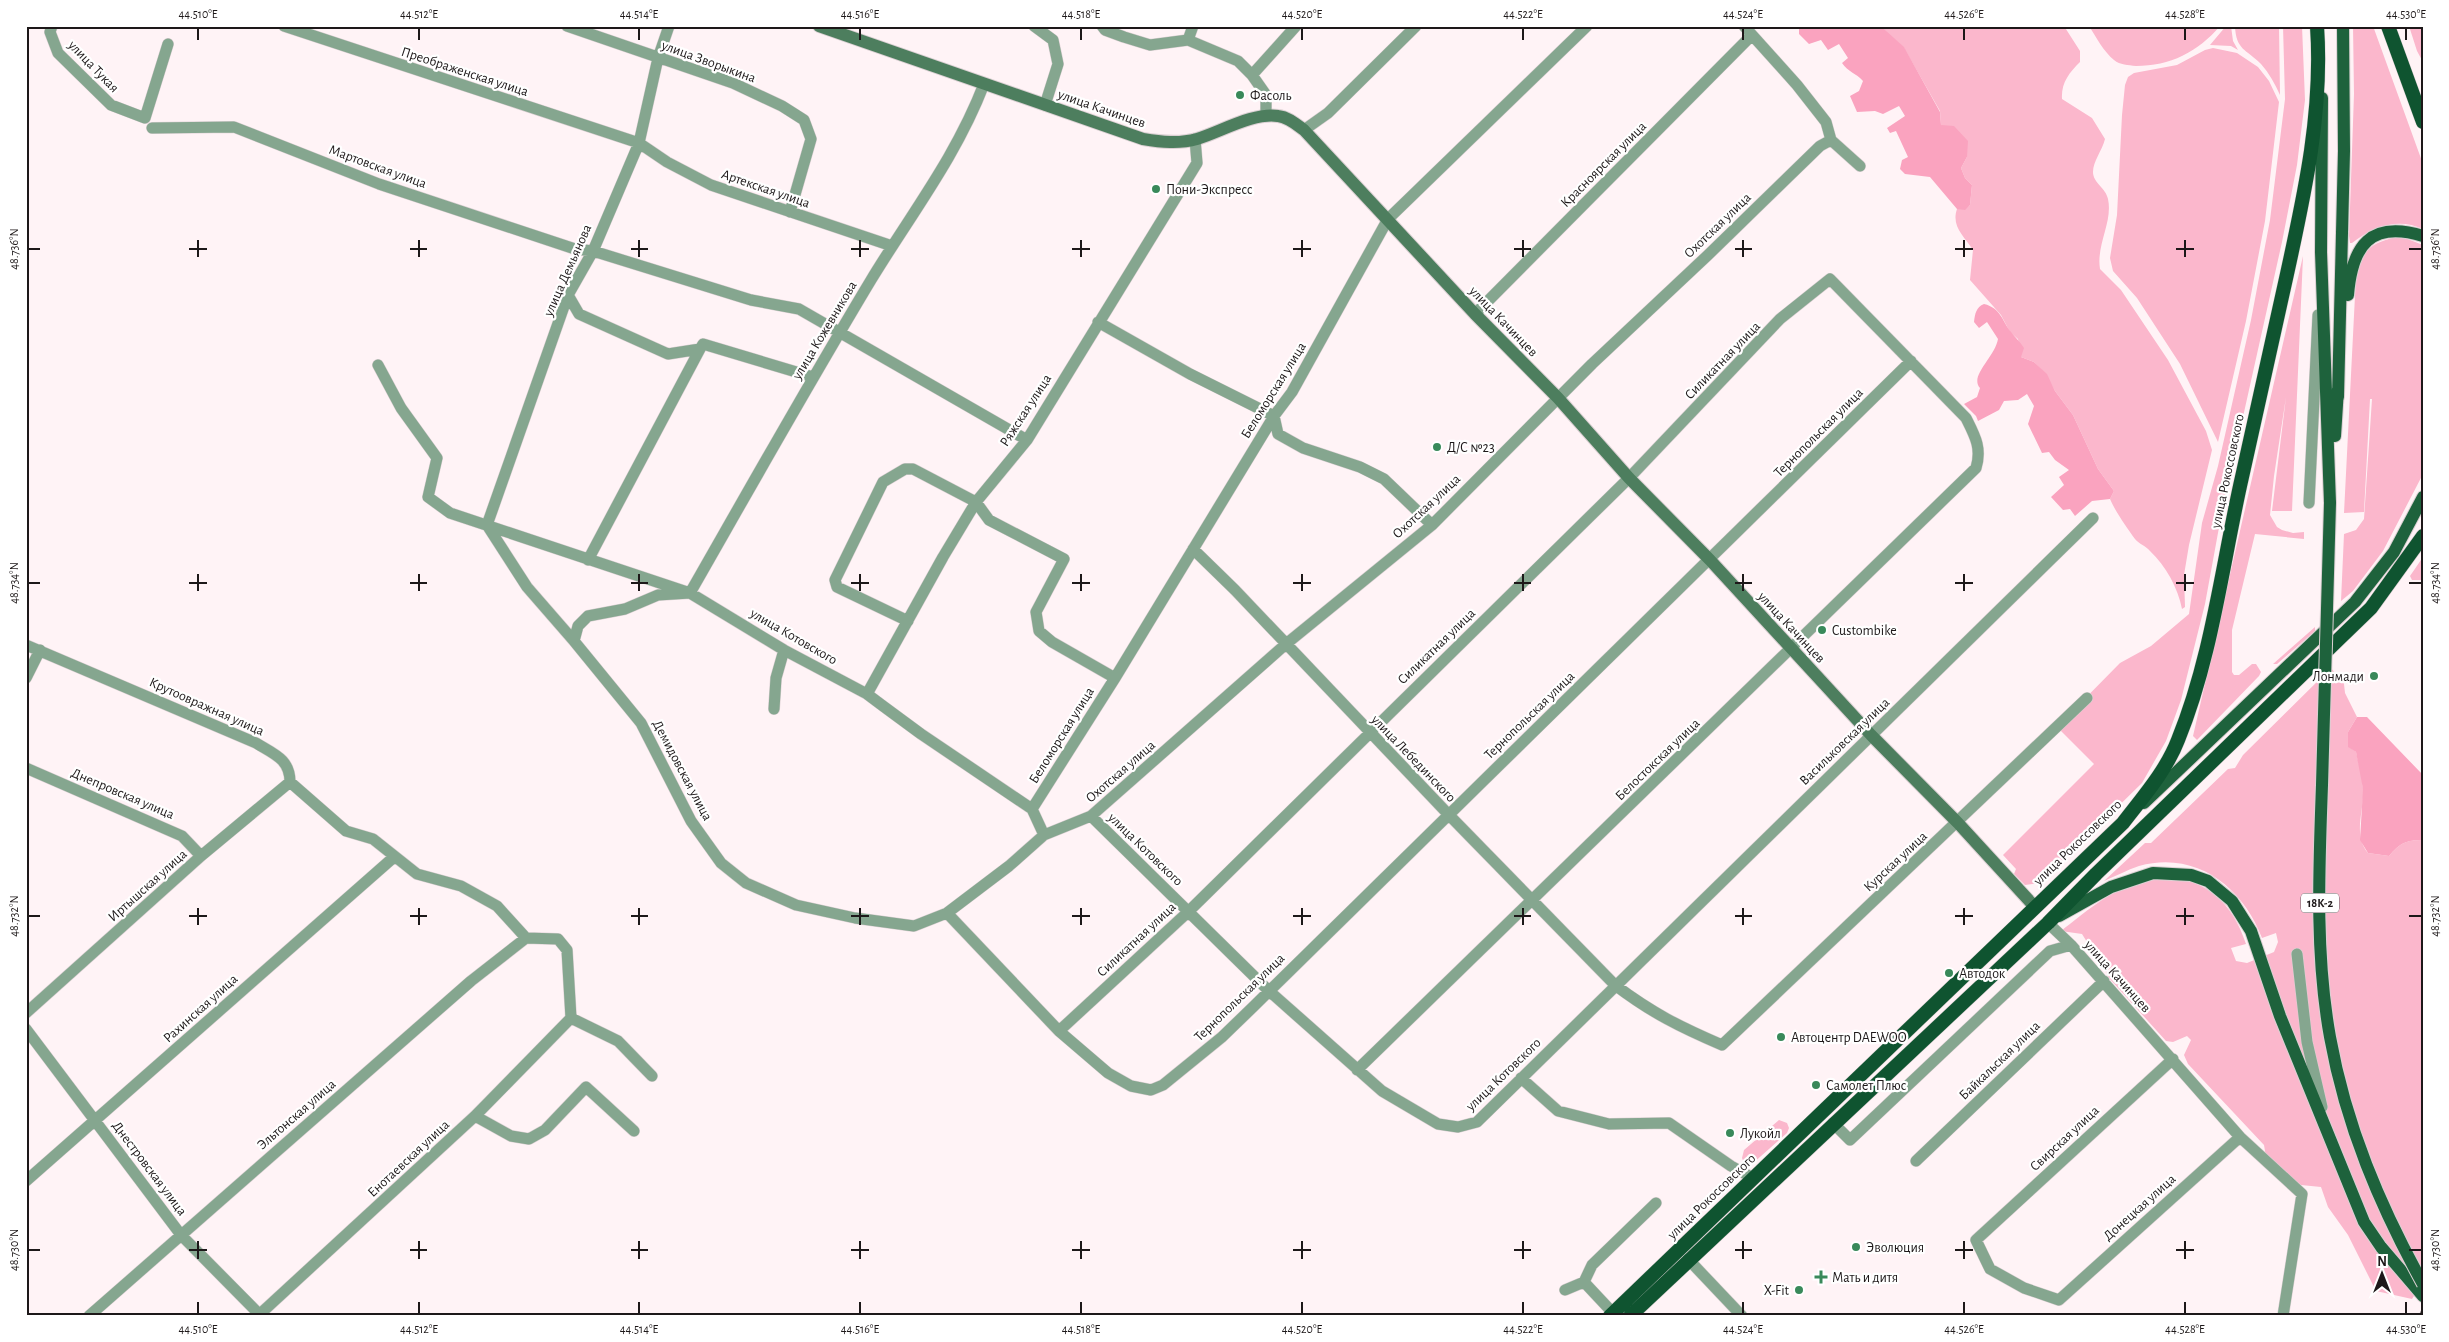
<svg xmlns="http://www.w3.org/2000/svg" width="2449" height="1342" viewBox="0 0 2449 1342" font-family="'Alegreya Sans',sans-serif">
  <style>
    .green { fill: #fbb7cc }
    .forest { fill: #faa3bf }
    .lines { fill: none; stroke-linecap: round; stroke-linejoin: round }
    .minor-casing { stroke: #dbd0d3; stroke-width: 12 }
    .secondary-casing { stroke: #dbd0d3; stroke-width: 14 }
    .primary-casing { stroke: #dbd0d3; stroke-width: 14 }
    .trunk-casing { stroke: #dbd0d3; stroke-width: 15 }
    .minor { stroke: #85a68f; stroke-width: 11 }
    .secondary { stroke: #4d7e5e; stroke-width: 12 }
    .primary { stroke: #1e623c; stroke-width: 12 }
    .trunk { stroke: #0f5430; stroke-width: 14 }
    .rail-casing { stroke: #797172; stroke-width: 5 }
    .rail { stroke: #fff; stroke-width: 3; stroke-dasharray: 9; stroke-linecap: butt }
    .primary-bridge-casing { stroke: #dbd0d3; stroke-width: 14; stroke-linecap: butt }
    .primary-bridge { stroke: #1e623c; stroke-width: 12 }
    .ticks { fill: none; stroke: #1d1819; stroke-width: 2 }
    .poi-dot { fill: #39895a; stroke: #fff; stroke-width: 2 }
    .labels { text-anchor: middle; stroke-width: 4.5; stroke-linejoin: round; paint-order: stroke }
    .shield { fill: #fff; stroke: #615d5e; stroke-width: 1 }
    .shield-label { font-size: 12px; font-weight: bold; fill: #1d1819 }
    .street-label { font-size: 14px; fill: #1d1819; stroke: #fff }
    .poi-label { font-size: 14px; fill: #1d1819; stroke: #fff; text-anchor: start }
    .neatline { fill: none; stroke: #1d1819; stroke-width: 2 }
    .ticks-label { font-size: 12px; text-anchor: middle; fill: #1d1819 }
  </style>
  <rect width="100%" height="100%" fill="#fff3f6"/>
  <path class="green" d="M1881,26H2064L2080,51V62C2069,73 2061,83 2062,99L2092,118L2105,139C2102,151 2093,161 2093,172C2093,183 2106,188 2108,199C2113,222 2096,245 2100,269L2121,290L2168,360L2206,431L2212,450L2189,545L2184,575L2185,607L2182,609C2178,588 2166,566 2150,551C2146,546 2139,544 2135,539C2127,528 2115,511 2110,499L2114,491L2098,469L2073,415L2055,391L2046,374L2034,362L2021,357L2018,339L2010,332L2001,315L1970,280L1973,250C1964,236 1951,226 1957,209H1965L1970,205L1972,185L1965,178L1961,168L1967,157L1941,125L1940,111L1904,48Z
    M2089,26H2220C2198,52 2170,66 2136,66C2128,65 2120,65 2114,60C2104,52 2096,37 2089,26Z
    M2226,26H2231L2233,41L2238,50L2231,46L2210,45Z
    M2235,26H2279L2280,95C2275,84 2269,73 2261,64C2246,49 2236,50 2235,26Z
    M2283,26H2302L2305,100L2297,165L2282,242L2222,511L2205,604L2181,700L2166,741L2142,783L2040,883L2025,885L2014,874L2016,869L2003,855L2094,764L2057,727L2120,663L2151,646L2189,614L2202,523L2218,466L2251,320L2270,220L2285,99Z
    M2353,26H2373L2423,164V229C2397,217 2373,227 2352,243H2350L2349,236L2354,94Z
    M2409,26H2423V62L2417,51Z
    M2213,48L2237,53L2258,67L2269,81L2279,102L2265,221L2246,321L2218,442L2180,364L2137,298L2113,271L2110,258L2117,215L2122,115L2125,85L2128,77L2134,73L2177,65L2205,50Z
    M2392,238H2405L2423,245V474L2383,551L2353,591L2341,601L2344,534L2356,530L2364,519L2372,399H2370L2364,512L2344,513L2356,276C2363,252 2367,245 2392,238Z
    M2303,256L2292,511H2272L2286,397L2274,476L2270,515L2277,527L2282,530L2293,533L2304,532V539L2255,534L2232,630V672L2234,675H2239L2252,664H2256L2261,672L2259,676L2197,740L2193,736Z
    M2423,557V580H2412L2410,576Z
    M2315,627V631L2277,664H2273Z
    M2331,668L2344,684L2345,693L2357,717L2348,732V746L2356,752C2359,764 2362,776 2363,788C2365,809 2352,834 2368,853L2389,856C2400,843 2406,840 2423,840V1282L2412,1299L2376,1291L2348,1235L2328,1207L2321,1187L2301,1185L2267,1163L2264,1145L2188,1064L2184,1055L2191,1040L2187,1036L2173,1042L2166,1041L2110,979L2082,934L2061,931C2084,913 2108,892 2136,883C2190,866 2230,893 2246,944L2231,948L2236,961L2247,963L2274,952L2278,942L2276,933L2262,938C2243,888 2197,850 2139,866C2127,870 2116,876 2104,881L2145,843H2151L2228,769L2235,768L2243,755Z
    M1779,1120L1787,1123L1789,1128L1787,1133L1752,1164L1744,1163L1742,1158L1744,1150Z"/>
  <path class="forest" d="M1799,26H1881L1904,47L1940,112L1941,125L1954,126L1968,141L1967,157L1961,168L1965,178L1972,185L1970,205L1965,210L1957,209L1930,177L1905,174L1900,169L1902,160L1908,157L1896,131L1890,133L1887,128L1905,116L1899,106L1883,114L1875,111L1857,112L1850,96L1859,91L1863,81C1856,73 1848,72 1842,63L1848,58L1839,44L1828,50L1821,40L1809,44L1799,34Z
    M1984,304C2001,308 2002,321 2011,332C2016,338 2020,342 2024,348L2021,357L2034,362L2047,374L2055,391L2073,415L2098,469L2114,491L2110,499L2092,501L2075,516L2070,509L2063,510L2051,497L2064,485L2059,477L2069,470L2055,460L2049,452L2042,453L2028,424L2034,406L2027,394L2018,400L2004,401L1999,410L1978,421L1976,416L1964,404L1977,397L1980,388C1969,376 1995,357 1998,339L1987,322L1979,328L1974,322C1975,314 1976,307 1984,304Z
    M2357,717H2367L2423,775V840C2406,840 2400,843 2389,856L2368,853L2360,840L2363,789L2356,752L2348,747V732Z"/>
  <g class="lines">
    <g class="minor-casing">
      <path id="minor" d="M52,26L50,32L58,53L111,105L145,118L168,44
        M284,26L639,143L667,162L711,185L892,246
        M567,26L733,83L782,106L804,120L811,139L790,212
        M1034,26L1053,40L1058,64L1045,105
        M1102,26L1105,30L1124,37L1150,45L1188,40L1238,61L1252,75
        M1744,26L1797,85L1826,122L1831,140L1860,166
        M1188,40L1193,26
        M1266,116V95L1252,75L1296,26
        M152,128L234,127L379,184L575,249L593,251L751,300L799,309L1027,440
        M1304,130L1328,113L1416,26
        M568,295L579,314L668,354L700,349L703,344L813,377
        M1475,314L1752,35
        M1098,322L1190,374L1274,416L1278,434L1303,448L1360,467L1384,479L1432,525
        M378,365L401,408L437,458L428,497L450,513L690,593L784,650L867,694L883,706L921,734L1032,809L1044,835
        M2309,503L2318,315
        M487,525L527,587L574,641L641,723L691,821L721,863L746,883L796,905L855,918L914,926L947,913L1009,866L1044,835L1091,816L1286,644L1432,525L1592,364L1708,255L1820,146L1831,140
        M487,525L568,295L593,251L639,143L658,58L669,26
        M1193,549L1235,590L1449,815L1615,985C1652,1013 1680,1027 1722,1045L2087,698
        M588,560L700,349
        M908,621L837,587L835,580L883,482L905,469H913L976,502L989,520L1064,559L1036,612L1039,631L1052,642L1115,678
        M574,641L578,626L588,616L625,609L658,595L690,593C750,488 809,383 871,280C911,214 956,157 984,84
        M26,645L256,743C274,754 290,759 290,782L346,831L373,839L417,874L461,886L497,906L526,938L558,939L567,950L571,1018
        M26,678L40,650
        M867,694L943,557L976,502L1027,440L1197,163L1195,139
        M774,709L776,678L784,650
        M26,768L182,836L201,856
        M1032,809L1115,678L1274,416L1292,392L1388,219L1587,26
        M1091,816L1268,990L1382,1091L1438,1124L1458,1127L1477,1122L2093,518
        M947,913L1059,1031L1108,1073L1131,1086L1151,1090L1163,1085L1222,1037L1254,1006L1911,361
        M2048,923L2071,945
        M2297,954L2307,1042L2322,1107
        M26,1013L201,856L290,782
        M571,1018L618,1041L652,1076
        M26,1029L181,1235L261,1316
        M1059,1031L1188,912L1629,478L1780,319L1830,279L1966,418C1975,436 1982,448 1976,468L1357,1070
        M2173,1059L1976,1240L1990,1269L2024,1288L2059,1300L2240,1137
        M1521,1078L1558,1111L1609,1124L1669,1123L1731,1166L1753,1178
        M475,1116L511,1136L529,1139L545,1130L586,1087L634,1131
        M1833,1123L1850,1140L2050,951L2071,945L2240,1137L2302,1194L2283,1316
        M1916,1161L2104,981
        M26,1181L394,857
        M1688,1259L1742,1316
        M1584,1282L1592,1265L1656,1203
        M1565,1290L1584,1282L1613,1313
        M260,1314L475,1116L571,1018
        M89,1316L471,981L526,938"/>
    </g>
    <g class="secondary-casing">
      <path id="secondary" d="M819,26L1143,139C1161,142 1179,144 1197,139C1220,132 1254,112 1278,116C1288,117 1296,124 1304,130L1475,314L1558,398L1629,478L1710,560L1871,735L1958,823L2034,906"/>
    </g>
    <g class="primary-casing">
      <path id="primary" d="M2322,98L2321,252L2330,503
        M2348,295C2352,246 2370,220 2423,236
        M2338,397L2344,151L2343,26
        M2335,436L2338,389
        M2144,803L2355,602L2394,552L2423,497
        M2059,916L2111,887L2153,873L2191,875L2208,881L2232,901L2251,931L2280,1016L2364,1222L2381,1247L2423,1296"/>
    </g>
    <g class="trunk-casing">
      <path id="trunk" d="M2388,26L2423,122
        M1610,1316L2123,823C2143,797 2166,771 2178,740C2212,657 2222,565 2242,477C2257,409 2272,341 2287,274C2305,192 2323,110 2317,26
        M1630,1316L2048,923L2096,874L2371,608L2423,536"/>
    </g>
    <use href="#minor" class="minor"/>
    <use href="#secondary" class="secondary"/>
    <use href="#primary" class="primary"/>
    <use href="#trunk" class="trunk"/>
    <g class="rail-casing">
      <path id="rail" d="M2421,1316L2423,1312"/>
    </g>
    <use href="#rail" class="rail"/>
    <g class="primary-bridge-casing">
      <path id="primary-bridge" d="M2330,503C2327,597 2325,691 2322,785C2319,869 2315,954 2330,1037C2346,1126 2380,1206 2423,1284"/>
    </g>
    <use href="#primary-bridge" class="primary-bridge"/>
  </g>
  <path class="ticks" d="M198,28V40M419,28V40M639,28V40M860,28V40M1081,28V40M1302,28V40M1523,28V40M1743,28V40M1964,28V40M2185,28V40M2406,28V40M198,240V257M419,240V257M639,240V257M860,240V257M1081,240V257M1302,240V257M1523,240V257M1743,240V257M1964,240V257M2185,240V257M28,249H40M189,249H207M410,249H427M631,249H648M851,249H869M1072,249H1090M1293,249H1311M1514,249H1531M1735,249H1752M1955,249H1973M2176,249H2194M2409,249H2422M198,574V591M419,574V591M639,574V591M860,574V591M1081,574V591M1302,574V591M1523,574V591M1743,574V591M1964,574V591M2185,574V591M28,583H40M189,583H207M410,583H427M631,583H648M851,583H869M1072,583H1090M1293,583H1311M1514,583H1531M1735,583H1752M1955,583H1973M2176,583H2194M2409,583H2422M198,908V925M419,908V925M639,908V925M860,908V925M1081,908V925M1302,908V925M1523,908V925M1743,908V925M1964,908V925M2185,908V925M28,916H40M189,916H207M410,916H427M631,916H648M851,916H869M1072,916H1090M1293,916H1311M1514,916H1531M1735,916H1752M1955,916H1973M2176,916H2194M2409,916H2422M198,1241V1259M419,1241V1259M639,1241V1259M860,1241V1259M1081,1241V1259M1302,1241V1259M1523,1241V1259M1743,1241V1259M1964,1241V1259M2185,1241V1259M28,1250H40M189,1250H207M410,1250H427M631,1250H648M851,1250H869M1072,1250H1090M1293,1250H1311M1514,1250H1531M1735,1250H1752M1955,1250H1973M2176,1250H2194M2409,1250H2422M198,1302V1314M419,1302V1314M639,1302V1314M860,1302V1314M1081,1302V1314M1302,1302V1314M1523,1302V1314M1743,1302V1314M1964,1302V1314M2185,1302V1314M2406,1302V1314"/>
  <g class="poi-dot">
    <circle cx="1240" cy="95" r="5"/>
    <circle cx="1156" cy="189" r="5"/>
    <circle cx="1437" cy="447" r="5"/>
    <circle cx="1822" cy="630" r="5"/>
    <circle cx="2374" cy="676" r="5"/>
    <circle cx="1949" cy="973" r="5"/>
    <circle cx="1781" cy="1037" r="5"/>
    <circle cx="1816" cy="1085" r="5"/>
    <circle cx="1730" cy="1133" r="5"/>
    <circle cx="1856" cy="1247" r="5"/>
    <path d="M1818.5 1269.5h5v5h5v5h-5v5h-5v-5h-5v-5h5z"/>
    <circle cx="1799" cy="1290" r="5"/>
  </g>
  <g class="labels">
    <rect class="shield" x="2301" y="893.5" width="38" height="19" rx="4"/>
    <g class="shield-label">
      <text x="2320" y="907">18К-2</text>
    </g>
    <g class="street-label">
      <text transform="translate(709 61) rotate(20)" y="5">улица Зворыкина</text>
      <text transform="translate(94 66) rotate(46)" y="5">улица Тукая</text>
      <text transform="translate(465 71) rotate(18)" y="5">Преображенская улица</text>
      <text transform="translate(1102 108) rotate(19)" y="5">улица Качинцев</text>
      <text transform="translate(1603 164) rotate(-45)" y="5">Красноярская улица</text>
      <text transform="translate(378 166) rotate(20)" y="5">Мартовская улица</text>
      <text transform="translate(766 188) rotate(19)" y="5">Артекская улица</text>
      <text transform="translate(1717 225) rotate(-44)" y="5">Охотская улица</text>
      <text transform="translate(567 270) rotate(-66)" y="5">улица Демьянова</text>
      <text transform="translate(1504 321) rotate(46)" y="5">улица Качинцев</text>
      <text transform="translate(824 330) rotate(-59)" y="5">улица Кожевникова</text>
      <text transform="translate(1722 360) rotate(-46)" y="5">Силикатная улица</text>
      <text transform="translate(1273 390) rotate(-58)" y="5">Беломорская улица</text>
      <text transform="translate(1025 410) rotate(-57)" y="5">Ряжская улица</text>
      <text transform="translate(1818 432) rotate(-45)" y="5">Тернопольская улица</text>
      <text transform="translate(2227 471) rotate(-78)" y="5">улица Рокоссовского</text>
      <text transform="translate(1426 506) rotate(-43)" y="5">Охотская улица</text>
      <text transform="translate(1792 627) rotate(47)" y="5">улица Качинцев</text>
      <text transform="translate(794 636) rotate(30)" y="5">улица Котовского</text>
      <text transform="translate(1436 646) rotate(-44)" y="5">Силикатная улица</text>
      <text transform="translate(207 706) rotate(24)" y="5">Крутоовражная улица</text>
      <text transform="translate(1529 715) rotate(-44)" y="5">Тернопольская улица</text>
      <text transform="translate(1061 735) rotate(-58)" y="5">Беломорская улица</text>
      <text transform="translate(1844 741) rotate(-44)" y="5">Васильковская улица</text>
      <text transform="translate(1414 758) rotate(46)" y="5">улица Лебединского</text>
      <text transform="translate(1657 759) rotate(-44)" y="5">Белостокская улица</text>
      <text transform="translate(683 770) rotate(62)" y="5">Демидовская улица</text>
      <text transform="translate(1120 771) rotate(-41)" y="5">Охотская улица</text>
      <text transform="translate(123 793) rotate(23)" y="5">Днепровская улица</text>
      <text transform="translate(2077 842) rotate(-44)" y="5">улица Рокоссовского</text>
      <text transform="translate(1146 849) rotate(44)" y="5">улица Котовского</text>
      <text transform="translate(1895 861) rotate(-43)" y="5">Курская улица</text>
      <text transform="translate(147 885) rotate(-42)" y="5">Иртышская улица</text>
      <text transform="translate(1136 939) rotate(-43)" y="5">Силикатная улица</text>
      <text transform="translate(2118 976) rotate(48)" y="5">улица Качинцев</text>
      <text transform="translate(1239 997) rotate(-44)" y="5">Тернопольская улица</text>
      <text transform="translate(200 1008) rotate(-42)" y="5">Рахинская улица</text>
      <text transform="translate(1999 1060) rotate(-44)" y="5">Байкальская улица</text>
      <text transform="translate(1503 1074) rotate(-44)" y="5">улица Котовского</text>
      <text transform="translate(296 1114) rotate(-41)" y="5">Эльтонская улица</text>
      <text transform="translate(2064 1138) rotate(-43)" y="5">Свирская улица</text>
      <text transform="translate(408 1158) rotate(-43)" y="5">Енотаевская улица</text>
      <text transform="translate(150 1168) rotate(53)" y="5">Днестровская улица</text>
      <text transform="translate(1711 1196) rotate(-44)" y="5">улица Рокоссовского</text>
      <text transform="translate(2139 1207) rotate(-42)" y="5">Донецкая улица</text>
    </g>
    <g class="poi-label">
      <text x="1250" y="100">Фасоль</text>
      <text x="1166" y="194">Пони-Экспресс</text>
      <text x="1447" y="452">Д/С №23</text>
      <text x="1832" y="635">Custombike</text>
      <text x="2364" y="681" text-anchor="end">Лонмади</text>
      <text x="1959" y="978">Автодок</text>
      <text x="1791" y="1042">Автоцентр DAEWOO</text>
      <text x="1826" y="1090">Самолет Плюс</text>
      <text x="1740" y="1138">Лукойл</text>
      <text x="1866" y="1252">Эволюция</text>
      <text x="1832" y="1282">Мать и дитя</text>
      <text x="1789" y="1295" text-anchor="end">X-Fit</text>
    </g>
  </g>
  <rect width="2449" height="1342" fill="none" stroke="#ffffff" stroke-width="55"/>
  <g transform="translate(2382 1274)" stroke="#ffffff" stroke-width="4" paint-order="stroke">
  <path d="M0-4L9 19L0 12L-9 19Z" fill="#1d1819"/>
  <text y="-8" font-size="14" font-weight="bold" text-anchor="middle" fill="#1d1819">N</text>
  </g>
  <rect x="28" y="28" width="2394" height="1286" class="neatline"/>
  <g class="ticks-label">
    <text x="198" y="18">44.510°E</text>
    <text x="419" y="18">44.512°E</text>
    <text x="639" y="18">44.514°E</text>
    <text x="860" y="18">44.516°E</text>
    <text x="1081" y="18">44.518°E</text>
    <text x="1302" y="18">44.520°E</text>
    <text x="1523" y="18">44.522°E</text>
    <text x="1743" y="18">44.524°E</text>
    <text x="1964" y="18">44.526°E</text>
    <text x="2185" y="18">44.528°E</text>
    <text x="2406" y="18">44.530°E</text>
    <text transform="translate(14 249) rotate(-90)" y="4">48.736°N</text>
    <text transform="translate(2435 249) rotate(-90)" y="4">48.736°N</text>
    <text transform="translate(14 583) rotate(-90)" y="4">48.734°N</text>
    <text transform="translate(2435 583) rotate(-90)" y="4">48.734°N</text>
    <text transform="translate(14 916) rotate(-90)" y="4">48.732°N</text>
    <text transform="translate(2435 916) rotate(-90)" y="4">48.732°N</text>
    <text transform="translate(14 1250) rotate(-90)" y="4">48.730°N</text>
    <text transform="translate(2435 1250) rotate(-90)" y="4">48.730°N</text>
    <text x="198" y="1333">44.510°E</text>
    <text x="419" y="1333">44.512°E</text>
    <text x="639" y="1333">44.514°E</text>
    <text x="860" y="1333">44.516°E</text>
    <text x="1081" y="1333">44.518°E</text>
    <text x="1302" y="1333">44.520°E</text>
    <text x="1523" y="1333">44.522°E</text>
    <text x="1743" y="1333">44.524°E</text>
    <text x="1964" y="1333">44.526°E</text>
    <text x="2185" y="1333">44.528°E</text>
    <text x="2406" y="1333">44.530°E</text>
  </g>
</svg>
